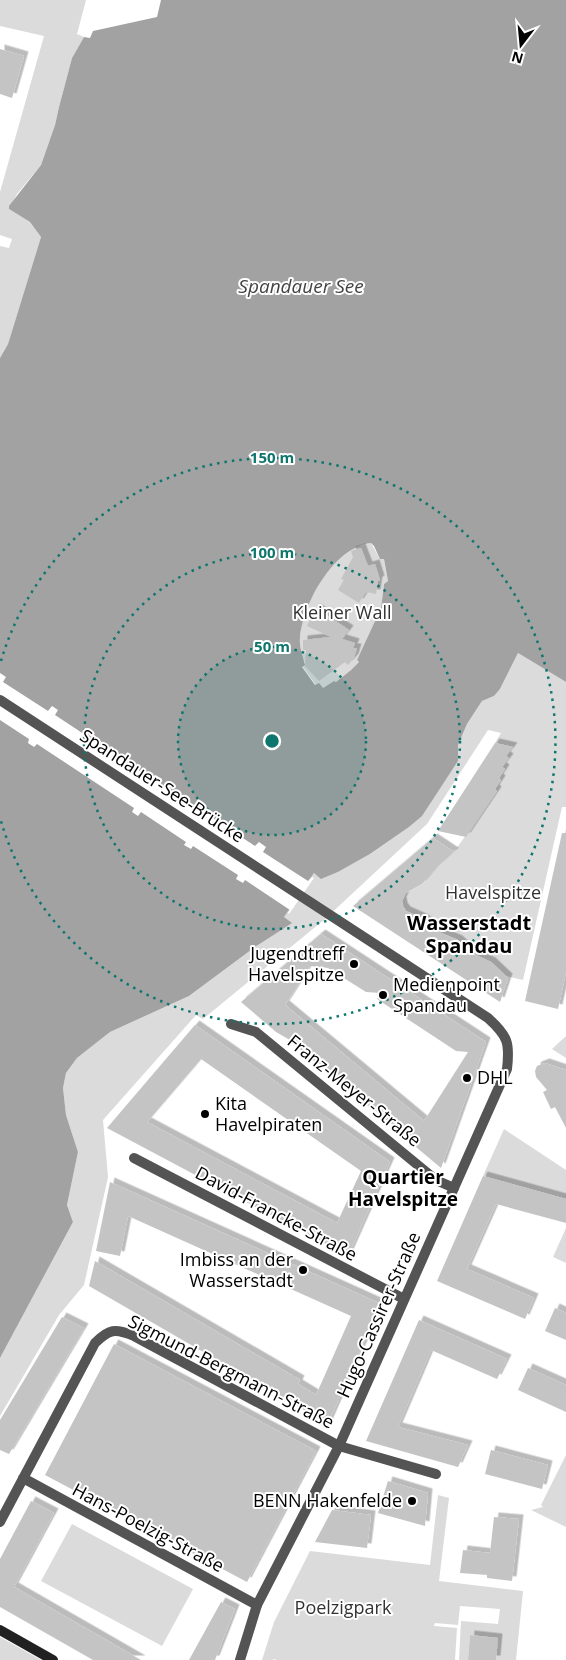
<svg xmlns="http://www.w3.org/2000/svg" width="566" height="1660" viewBox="0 0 566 1660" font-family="'Open Sans',sans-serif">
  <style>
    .green { fill: #dbdbdb }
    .water { fill: #a2a2a2; fill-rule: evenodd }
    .pier { fill: #fff }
    .building { fill: #c4c4c4; fill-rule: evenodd; filter: url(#shadow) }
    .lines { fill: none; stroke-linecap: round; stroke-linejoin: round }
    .minor { stroke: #545454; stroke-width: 10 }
    .tertiary { stroke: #545454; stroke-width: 10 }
    .secondary { stroke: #212121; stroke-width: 10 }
    .ring { fill: none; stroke: #0f766e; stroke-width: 2.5; stroke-dasharray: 2.5 5 }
    .poi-dot { fill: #000; stroke: #fff; stroke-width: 2 }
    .labels { text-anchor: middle; stroke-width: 4; stroke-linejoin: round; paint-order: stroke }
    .park-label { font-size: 18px; fill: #323232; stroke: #fff }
    .street-label { font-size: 18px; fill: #000; stroke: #fff }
    .poi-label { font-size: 18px; fill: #000; stroke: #fff; text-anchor: end }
    .water-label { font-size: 19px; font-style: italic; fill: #434343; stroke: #fff }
    .neighbourhood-label { font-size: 19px; font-weight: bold; fill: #000; stroke: #fff }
    .quarter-label { font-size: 20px; font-weight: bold; fill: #000; stroke: #fff }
    .centre { fill: #0f766e; stroke: #fff; stroke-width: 2.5 }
    .ring-label { font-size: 15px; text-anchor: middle; font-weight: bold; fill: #0f766e; stroke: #fff; stroke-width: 4; stroke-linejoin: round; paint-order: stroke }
  </style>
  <defs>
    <filter id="shadow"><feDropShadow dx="4.5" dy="-4.5" stdDeviation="0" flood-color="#0004"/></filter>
  </defs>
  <rect width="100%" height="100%" fill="#fff"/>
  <path class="green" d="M0,0H86L77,34L84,37L72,58L59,107L55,125L41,165L17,194L9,209L30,222L41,237L8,344L0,358V246L9,248L12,239L0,235V192L44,36L0,26Z
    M371,543L380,559H384L388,581L384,584L381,608L357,660L359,662L351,670L336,682L334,681L323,688L316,685L302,666L305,664C303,656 299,646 300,637C303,603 334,547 371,543Z
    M518,653L566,682V807H562L523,980L506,976L491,962L470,952L458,940L439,932L424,919L406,911L402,902L405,894L422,884L434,870L454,852L497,791L495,789L501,780L499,778L505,769L502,767L508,758L506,756L512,747L495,743L501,733L488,730L427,824L325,919L203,1019L196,1015L103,1120L108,1177L84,1285L59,1315L0,1416V1358L73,1222L67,1205L78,1152L66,1115L63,1088L66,1073L77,1058L110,1032L189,996L255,947L291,923L284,917L314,873L323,878L338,872L370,854L409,827L421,816L458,761V745L467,724L482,701L494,696L500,689Z
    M566,1036V1058L552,1049Z
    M504,1129L566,1170V1199L483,1176Z
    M566,1228V1263L553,1257Z
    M566,1455V1527L531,1510L543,1507L541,1505Z
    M438,1495L449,1498L439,1581L523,1591L516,1660H496L497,1638L470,1635L468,1660H459L461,1621L498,1624L500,1609L460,1606L458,1625L435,1623L434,1626L457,1628L455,1660H277L274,1659L273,1660H262L274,1622L310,1551L430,1565Z
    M72,1524L193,1589L162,1646L41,1581Z
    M0,1637L41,1660H0Z"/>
  <path class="water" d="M161,0H566V682L518,653L500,689L494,696L482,701L467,724L458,745V761L422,816L409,827L370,854L338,872L321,879L314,873L284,917L292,923L255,947L189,996L110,1032L77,1058L66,1073L63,1088L66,1115L78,1152L67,1205L73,1222L0,1358V358L8,344L41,237L30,222L9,209V206L41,165L55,125L59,107L72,58L84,37L90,38L93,31L157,17ZM371,543L374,546L380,559H384L388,581L384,584L381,608L357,660L359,662L351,670L336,682L334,681L323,688L319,683L315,685L302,667L305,665C303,656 299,646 300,638C303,603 334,547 371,543Z"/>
  <path class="pier" d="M0,673L6,677L3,682L48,711L52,706L58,710L55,715L152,779L155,775L162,779L160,784L204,812L207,808L214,813L211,817L255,846L259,842L266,847L263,852L308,881L312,877L314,878L289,914L288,913L290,910L245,880L243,883L236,879L238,875L193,846L191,849L184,845L186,842L141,812L138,816L132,812L134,808L37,744L34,747L28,743L29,739L0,720Z"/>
  <path class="building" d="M0,49L24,56L12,98L0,94Z
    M361,548L368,566L375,564L380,580L378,581L376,594L366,592L359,603L338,590L344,580L341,579L353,557L351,551Z
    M316,608L349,630L342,639L355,643L353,648H357L354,658L348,665L345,662L319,681L305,666L306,650H303V640L331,637L307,626Z
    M495,743L513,747L506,756L509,758L502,767L505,769L499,778L501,780L495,789L497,791L466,837L438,831Z
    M562,833H566V972L558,1009L525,1001Z
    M433,838L454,852L434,870L422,884L406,893L402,901L403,907L406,911L424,919L439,932L458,940L473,954L491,962L508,978L500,1002L353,906Z
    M321,934L486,1042L441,1168L398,1132L400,1129L381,1117L382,1115L363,1103L365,1100L346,1088L347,1086L328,1074L330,1072L311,1059L312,1057L293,1045L295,1043L276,1032L241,1002ZM310,966L328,968L366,992L381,993L377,999L456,1051L468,1052L424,1121L285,1005Z
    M195,1025L390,1162L348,1256L107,1128ZM201,1059L361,1171L337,1223L147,1122Z
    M545,1063L566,1070V1128L555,1107L551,1109L543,1092L547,1090L536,1077L535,1071L537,1066Z
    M483,1176L566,1199V1223L496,1204L467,1269L534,1298L525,1319L437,1281Z
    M110,1182L381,1304L328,1424L89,1286L95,1261L300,1380L298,1384L316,1395L351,1316L128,1216L120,1256L96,1251Z
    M555,1308L566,1313V1340L545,1331Z
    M62,1317L84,1328L9,1454L0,1450V1420Z
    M419,1320L507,1359L497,1379L431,1350L398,1427L468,1445L458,1467L366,1441Z
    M114,1344L316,1451L247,1582L45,1475Z
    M528,1368L566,1385V1412L518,1390Z
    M491,1450L548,1465L542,1489L485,1474Z
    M388,1481L428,1493L425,1526L378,1513Z
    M31,1501L54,1513L14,1587L141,1660H93L0,1607V1559Z
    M332,1510L371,1515L367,1548L315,1542Z
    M494,1517L519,1519L512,1581L487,1578V1575L460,1573L463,1550L490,1553Z
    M221,1602L235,1609L215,1660H189Z
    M470,1635L498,1638L496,1660H468Z"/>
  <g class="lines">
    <path class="minor" d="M231,1024L256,1032L436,1180L454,1188
      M134,1158L404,1299
      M23,1478L257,1605
      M0,1522L95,1343C109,1329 115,1328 134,1336L339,1446L436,1474"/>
    <path class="tertiary" d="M0,700L488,1018C508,1036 510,1043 507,1069L339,1446L257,1605L240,1660"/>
    <path class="secondary" d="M0,1630L53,1660"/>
  </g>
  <circle cx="272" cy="741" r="94" fill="#0f766e" fill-opacity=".12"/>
  <g class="ring">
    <circle cx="272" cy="741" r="94"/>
    <circle cx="272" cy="741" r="188"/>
    <path d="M1 661A283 283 0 1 1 1 821"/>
  </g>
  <g class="poi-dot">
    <circle cx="354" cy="964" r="5"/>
    <circle cx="383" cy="995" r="5"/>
    <circle cx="467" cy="1078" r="5"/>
    <circle cx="205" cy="1114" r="5"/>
    <circle cx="303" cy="1270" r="5"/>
    <circle cx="412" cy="1501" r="5"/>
  </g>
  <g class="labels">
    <g class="park-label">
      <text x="342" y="619">Kleiner Wall</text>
      <text x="493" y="899">Havelspitze</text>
      <text x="343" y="1614">Poelzigpark</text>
    </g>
    <g class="street-label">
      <text transform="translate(162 786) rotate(33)" y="6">Spandauer-See-Brücke</text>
      <text transform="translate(354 1091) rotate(39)" y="6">Franz-Meyer-Straße</text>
      <text transform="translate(276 1214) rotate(28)" y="6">David-Francke-Straße</text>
      <text transform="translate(379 1315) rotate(-66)" y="6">Hugo-Cassirer-Straße</text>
      <text transform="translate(231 1372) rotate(27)" y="6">Sigmund-Bergmann-Straße</text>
      <text transform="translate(148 1528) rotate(28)" y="6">Hans-Poelzig-Straße</text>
    </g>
    <g class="poi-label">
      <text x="344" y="960">Jugendtreff<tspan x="344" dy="21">Havelspitze</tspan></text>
      <text x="393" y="991" text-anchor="start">Medienpoint<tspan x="393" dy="21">Spandau</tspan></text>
      <text x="477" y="1084" text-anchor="start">DHL</text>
      <text x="215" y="1110" text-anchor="start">Kita<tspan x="215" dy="21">Havelpiraten</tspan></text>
      <text x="293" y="1266">Imbiss an der<tspan x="293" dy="21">Wasserstadt</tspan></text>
      <text x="402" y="1507">BENN Hakenfelde</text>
    </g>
    <g class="water-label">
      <text x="301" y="293">Spandauer See</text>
    </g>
    <g class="neighbourhood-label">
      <text x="403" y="1184">Quartier<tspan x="403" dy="22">Havelspitze</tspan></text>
    </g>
    <g class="quarter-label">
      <text x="469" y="930">Wasserstadt<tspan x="469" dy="23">Spandau</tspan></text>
    </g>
  </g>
  <circle cx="272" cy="741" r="8" class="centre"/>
  <g class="ring-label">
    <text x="272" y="463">150 m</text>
    <text x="272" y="558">100 m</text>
    <text x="272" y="652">50 m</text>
  </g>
  <g transform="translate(521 45) rotate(196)" stroke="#ffffff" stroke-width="4" paint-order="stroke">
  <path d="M0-4L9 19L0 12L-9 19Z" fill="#000000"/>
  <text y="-8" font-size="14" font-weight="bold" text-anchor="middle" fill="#000000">N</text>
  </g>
</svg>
